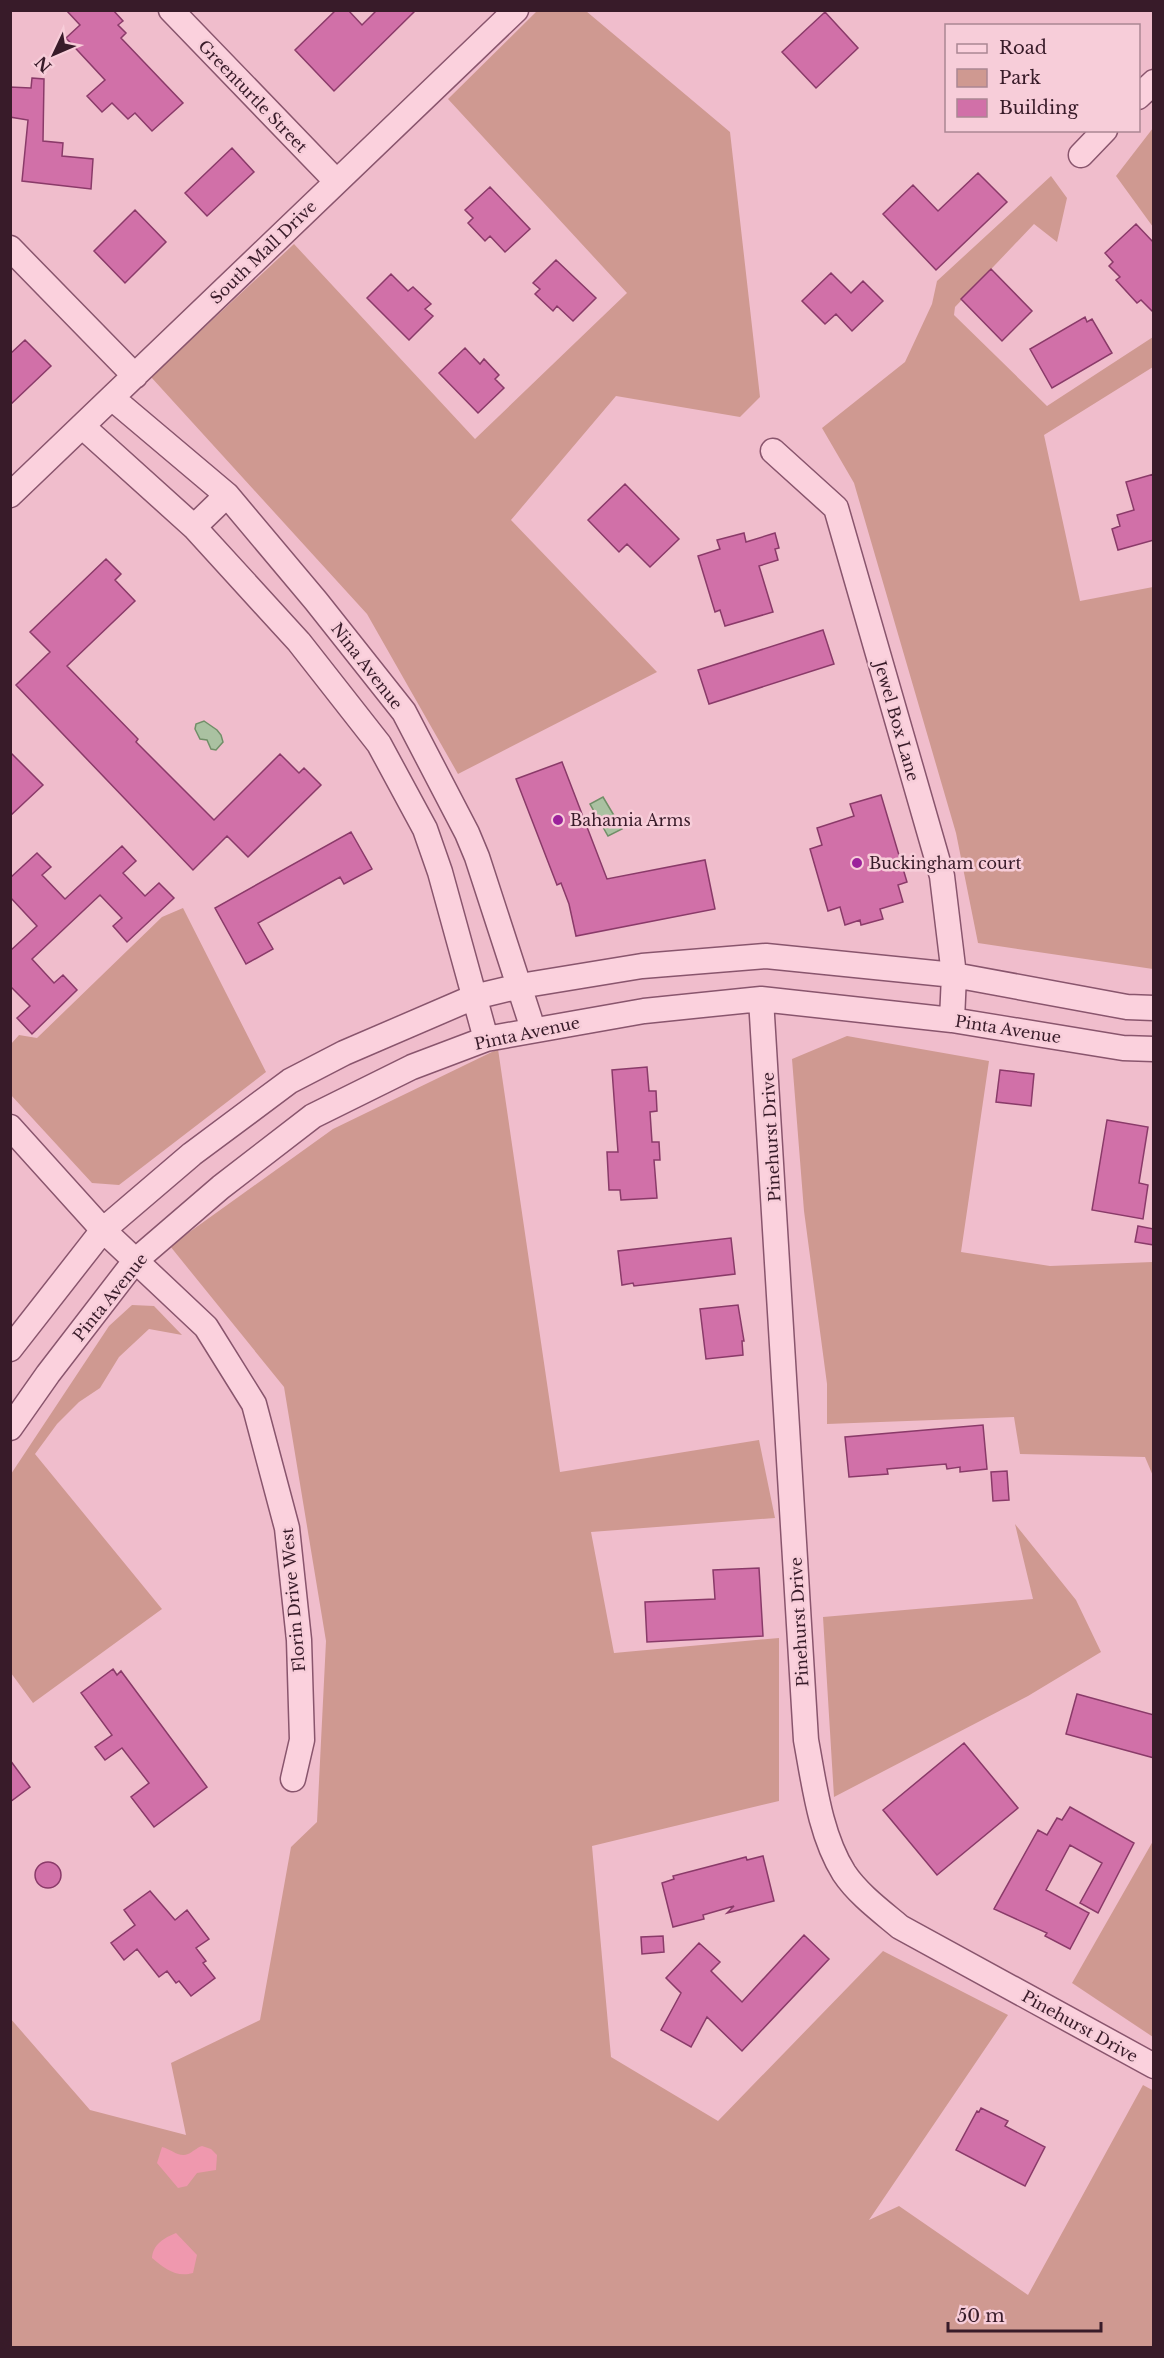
<svg xmlns="http://www.w3.org/2000/svg" width="1164" height="2358" viewBox="0 0 1164 2358" font-family="'Libre Baskerville',serif">
  <style>
    .green { fill: #cf9991 }
    .sand { fill: #ef98ae }
    .water { fill: #aac1a1; stroke: #718f68; stroke-width: 1.5 }
    .building { fill: #d170a8; stroke: #8a3a69; stroke-width: 1.5 }
    .lines { fill: none; stroke-linecap: round; stroke-linejoin: round }
    .minor-casing { stroke: #89556d; stroke-width: 27 }
    .minor { stroke: #fbd1dd; stroke-width: 24 }
    .poi-dot { fill: #9c229b; stroke: #f7cdd9; stroke-width: 2 }
    .labels { text-anchor: middle; stroke-width: 5; stroke-linejoin: round; paint-order: stroke }
    .street-label { font-size: 16px; fill: #381b29; stroke: #f7cdd9 }
    .poi-label { font-size: 16px; fill: #381b29; stroke: #f7cdd9; text-anchor: start }
  </style>
  <rect width="100%" height="100%" fill="#f0bdcc"/>
  <path class="green" d="M537,11H586L730,132L760,397L740,417L616,396L511,520L657,672L458,774L367,614L151,377L294,244L475,439L627,293L448,99Z
    M1153,128V227L1116,176Z
    M1051,176L1067,198L1057,242L1034,224L955,307L954,315L1047,406L1153,337V367L1044,435L1080,601L1153,587V969L978,943L956,833L854,483L822,428L905,362L932,304L937,281Z
    M183,908L266,1072L119,1185L92,1183L11,1095V1044L19,1035L37,1038L162,917Z
    M847,1036L989,1061L961,1252L1050,1266L1153,1262V1476L1145,1457L1020,1454L1014,1417L827,1424V1384L804,1211L792,1059Z
    M498,1049L560,1472L759,1440L775,1518L591,1532L614,1653L779,1638V1801L592,1846L611,2057L718,2121L883,1951L1008,2015L869,2220L899,2206L1028,2295L1143,2085L1154,2091L1153,2347H11L10,2018L90,2110L186,2135L171,2063L260,2020L291,1847L317,1822L326,1641L284,1387L170,1246L333,1129Z
    M132,1305L154,1306L182,1335L149,1329L119,1357L100,1388L79,1402L57,1424L35,1454L162,1609L33,1703L11,1673V1474L109,1326Z
    M1015,1524L1076,1600L1101,1652L1028,1696L834,1797L823,1617L1033,1599Z
    M1153,1841L1154,2037H1153L1072,1983Z"/>
  <path class="sand" d="M202,2146L211,2149L217,2155L216,2170L197,2173L187,2186L178,2188L157,2163L162,2147C171,2149 179,2158 188,2154C193,2152 196,2148 202,2146Z
    M176,2233L197,2255L193,2273C176,2278 164,2268 152,2258C153,2244 164,2238 176,2233Z"/>
  <path class="water" d="M204,721L217,730L221,735L223,742L216,750L211,749L207,740L200,739L195,729L196,724Z
    M603,797L622,829L608,836L590,804Z"/>
  <path class="building" d="M66,10H113L123,21L118,25L126,33L121,38L183,103L152,131L135,113L128,119L112,103L102,112L87,96L105,80L66,38L80,25Z
    M336,10H348L362,25L377,10H416L334,91L295,50Z
    M825,12L858,48L816,88L782,52Z
    M32,78L44,79L43,141L63,143L62,156L93,159L91,189L22,181L28,120L10,117V87L31,88Z
    M232,148L254,172L207,216L185,193Z
    M978,173L1007,202L936,270L883,214L913,185L938,211Z
    M490,187L530,229L505,252L490,236L485,241L468,223L473,218L465,210Z
    M135,210L166,242L125,283L94,251Z
    M1136,224L1154,243V313L1141,300L1137,303L1116,280L1120,277L1109,266L1113,262L1105,253Z
    M556,260L596,298L573,321L557,306L553,311L535,294L540,289L533,283Z
    M991,269L1032,311L1002,341L961,299Z
    M831,273L851,293L863,281L883,301L852,331L836,314L825,324L802,301Z
    M391,274L408,291L413,287L431,304L425,309L433,316L409,340L367,298Z
    M1085,317L1087,322L1092,319L1112,353L1052,388L1030,349Z
    M25,340L51,366L10,405V354Z
    M465,348L480,364L484,359L499,375L495,379L504,388L478,413L439,373Z
    M1154,474V540L1118,550L1112,529L1120,526L1117,515L1134,510L1126,482Z
    M625,484L679,539L650,567L627,544L619,552L588,520Z
    M744,533L746,542L775,533L779,548L775,549L778,560L759,566L773,612L725,626L720,610L715,612L698,556L720,549L717,540Z
    M106,559L121,574L115,580L135,601L67,666L138,739L136,742L214,820L280,754L299,773L304,768L321,785L248,857L227,836L193,870L16,685L50,652L30,632Z
    M823,630L834,664L709,704L698,670Z
    M10,752L43,785L10,816Z
    M562,762L607,879L705,860L715,909L576,936L569,904L561,883L557,885L516,779Z
    M881,795L907,882L898,885L903,902L880,909L883,919L861,925L860,920L845,925L840,907L828,911L810,849L822,845L817,828L854,816L850,804Z
    M351,832L372,869L344,884L340,877L258,923L273,949L246,964L215,908Z
    M122,846L136,861L123,873L145,896L159,883L174,898L127,942L113,926L122,918L100,895L32,959L54,983L63,975L77,990L32,1034L17,1018L30,1006L10,986V951L37,926L10,897V878L37,853L51,867L42,875L65,899Z
    M647,1067L649,1091H656L657,1111L650,1112L652,1142H659L660,1160H654L657,1198L621,1200L620,1190H609L607,1152H618L612,1070Z
    M1000,1070L1034,1074L1031,1106L996,1102Z
    M1107,1120L1148,1127L1139,1183L1148,1185L1143,1219L1092,1210Z
    M1138,1226L1154,1229V1245L1135,1242Z
    M731,1238L735,1274L634,1286L633,1283L622,1285L618,1251Z
    M738,1305L744,1341H742L743,1355L706,1359L700,1309Z
    M983,1425L987,1469L960,1472V1467L947,1469L946,1464L887,1469L888,1474L849,1477L845,1437Z
    M1007,1471L1009,1500L993,1501L991,1472Z
    M759,1568L763,1636L647,1642L645,1602L715,1599L713,1570Z
    M113,1669L117,1675L121,1671L207,1787L154,1827L131,1797L149,1783L122,1748L105,1760L95,1747L112,1735L81,1693Z
    M1077,1694L1154,1715V1758L1066,1734Z
    M964,1743L1018,1808L937,1875L883,1810Z
    M10,1760L30,1787L10,1802Z
    M1070,1807L1134,1843L1098,1913L1080,1903L1102,1863L1070,1845L1046,1890L1089,1913L1070,1949L1045,1936L1047,1933L994,1909L1038,1830L1047,1835L1057,1818L1062,1820Z
    M763,1856L774,1901L727,1913L734,1906L703,1915L704,1919L673,1927L662,1883L674,1879L673,1876L746,1857L747,1860Z
    M35 1875a13 13 0 1 1 26 0a13 13 0 1 1-26 0Z
    M150,1891L175,1920L187,1910L209,1939L196,1948L206,1961L203,1963L215,1978L191,1996L179,1981L176,1983L167,1971L159,1977L137,1949L124,1960L111,1943L135,1925L124,1910Z
    M804,1935L829,1959L742,2051L707,2017L691,2047L661,2030L681,1993L666,1978L699,1943L720,1962L711,1971L742,2002Z
    M663,1936L664,1952L642,1954L641,1937Z
    M981,2108L1008,2121L1005,2126L1045,2147L1025,2186L956,2150L977,2111L979,2112Z"/>
  <g class="lines">
    <g class="minor-casing">
      <path id="minor" d="M171,10L336,181
        M1138,97L1154,82
        M1081,155L1105,130
        M10,248L135,376
        M112,398L227,495L316,601L404,712L467,833L477,857L533,1029
        M82,426L194,527L299,642L379,744L425,829L440,872L486,1039
        M773,451L836,508L942,876L954,975L952,1020
        M10,495L516,10
        M194,527L227,495
        M761,999L806,1740C814,1783 820,1835 844,1873C858,1894 881,1911 900,1927L1154,2066
        M10,1127L103,1230L206,1327L254,1404L287,1528L299,1640L302,1740L293,1779
        M10,1349L103,1230L192,1154L290,1081L344,1053L474,997L520,986L642,966L766,956L954,975L1127,1007L1154,1008
        M10,1428L48,1374L135,1261L221,1187L313,1116L412,1067L486,1039L644,1011L761,999L952,1020L1123,1048L1154,1049"/>
    </g>
    <use href="#minor" class="minor"/>
  </g>
  <g class="poi-dot">
    <circle cx="558" cy="820" r="6"/>
    <circle cx="857" cy="863" r="6"/>
  </g>
  <g class="labels">
    <g class="street-label">
      <text transform="translate(253 96) rotate(46)" y="6">Greenturtle Street</text>
      <text transform="translate(263 252) rotate(-44)" y="6">South Mall Drive</text>
      <text transform="translate(367 666) rotate(52)" y="6">Nina Avenue</text>
      <text transform="translate(897 721) rotate(74)" y="6">Jewel Box Lane</text>
      <text transform="translate(1008 1029) rotate(9)" y="6">Pinta Avenue</text>
      <text transform="translate(527 1033) rotate(-12)" y="6">Pinta Avenue</text>
      <text transform="translate(771 1137) rotate(-93)" y="6">Pinehurst Drive</text>
      <text transform="translate(110 1297) rotate(-51)" y="6">Pinta Avenue</text>
      <text transform="translate(293 1600) rotate(-95)" y="6">Florin Drive West</text>
      <text transform="translate(799 1622) rotate(-93)" y="6">Pinehurst Drive</text>
      <text transform="translate(1080 2026) rotate(29)" y="6">Pinehurst Drive</text>
    </g>
    <g class="poi-label">
      <text x="570" y="826">Bahamia Arms</text>
      <text x="869" y="869">Buckingham court</text>
    </g>
  </g>
  <rect width="1164" height="2358" fill="none" stroke="#381b29" stroke-width="24"/>
  <rect x="945" y="24" width="195" height="108" fill="#f7cdd9" stroke="#ab8693" stroke-width="1.5"/>
  <rect x="957" y="44" width="30" height="9" fill="#fbd1dd" stroke="#ab8693" stroke-width="1.5"/>
  <text x="999" y="54" font-size="18" fill="#381b29">Road</text>
  <rect x="957" y="69" width="30" height="18" fill="#cf9991" stroke="#ab8693" stroke-width="1.5"/>
  <text x="999" y="84" font-size="18" fill="#381b29">Park</text>
  <rect x="957" y="99" width="30" height="18" fill="#d170a8" stroke="#ab8693" stroke-width="1.5"/>
  <text x="999" y="114" font-size="18" fill="#381b29">Building</text>
  <g transform="translate(54 54) rotate(226)" stroke="#f7cdd9" stroke-width="4.5" paint-order="stroke">
  <path d="M0-4.5L10 22L0 15L-10 22Z" fill="#381b29"/>
  <text y="-9" font-size="16" font-weight="bold" text-anchor="middle" fill="#381b29">N</text>
  </g>
  <path d="M948 2322v9h153v-9" fill="none" stroke="#381b29" stroke-width="3"/>
  <text x="957" y="2322" font-size="18" fill="#381b29" stroke="#f7cdd9" stroke-width="4.5" paint-order="stroke">50 m</text>
</svg>
